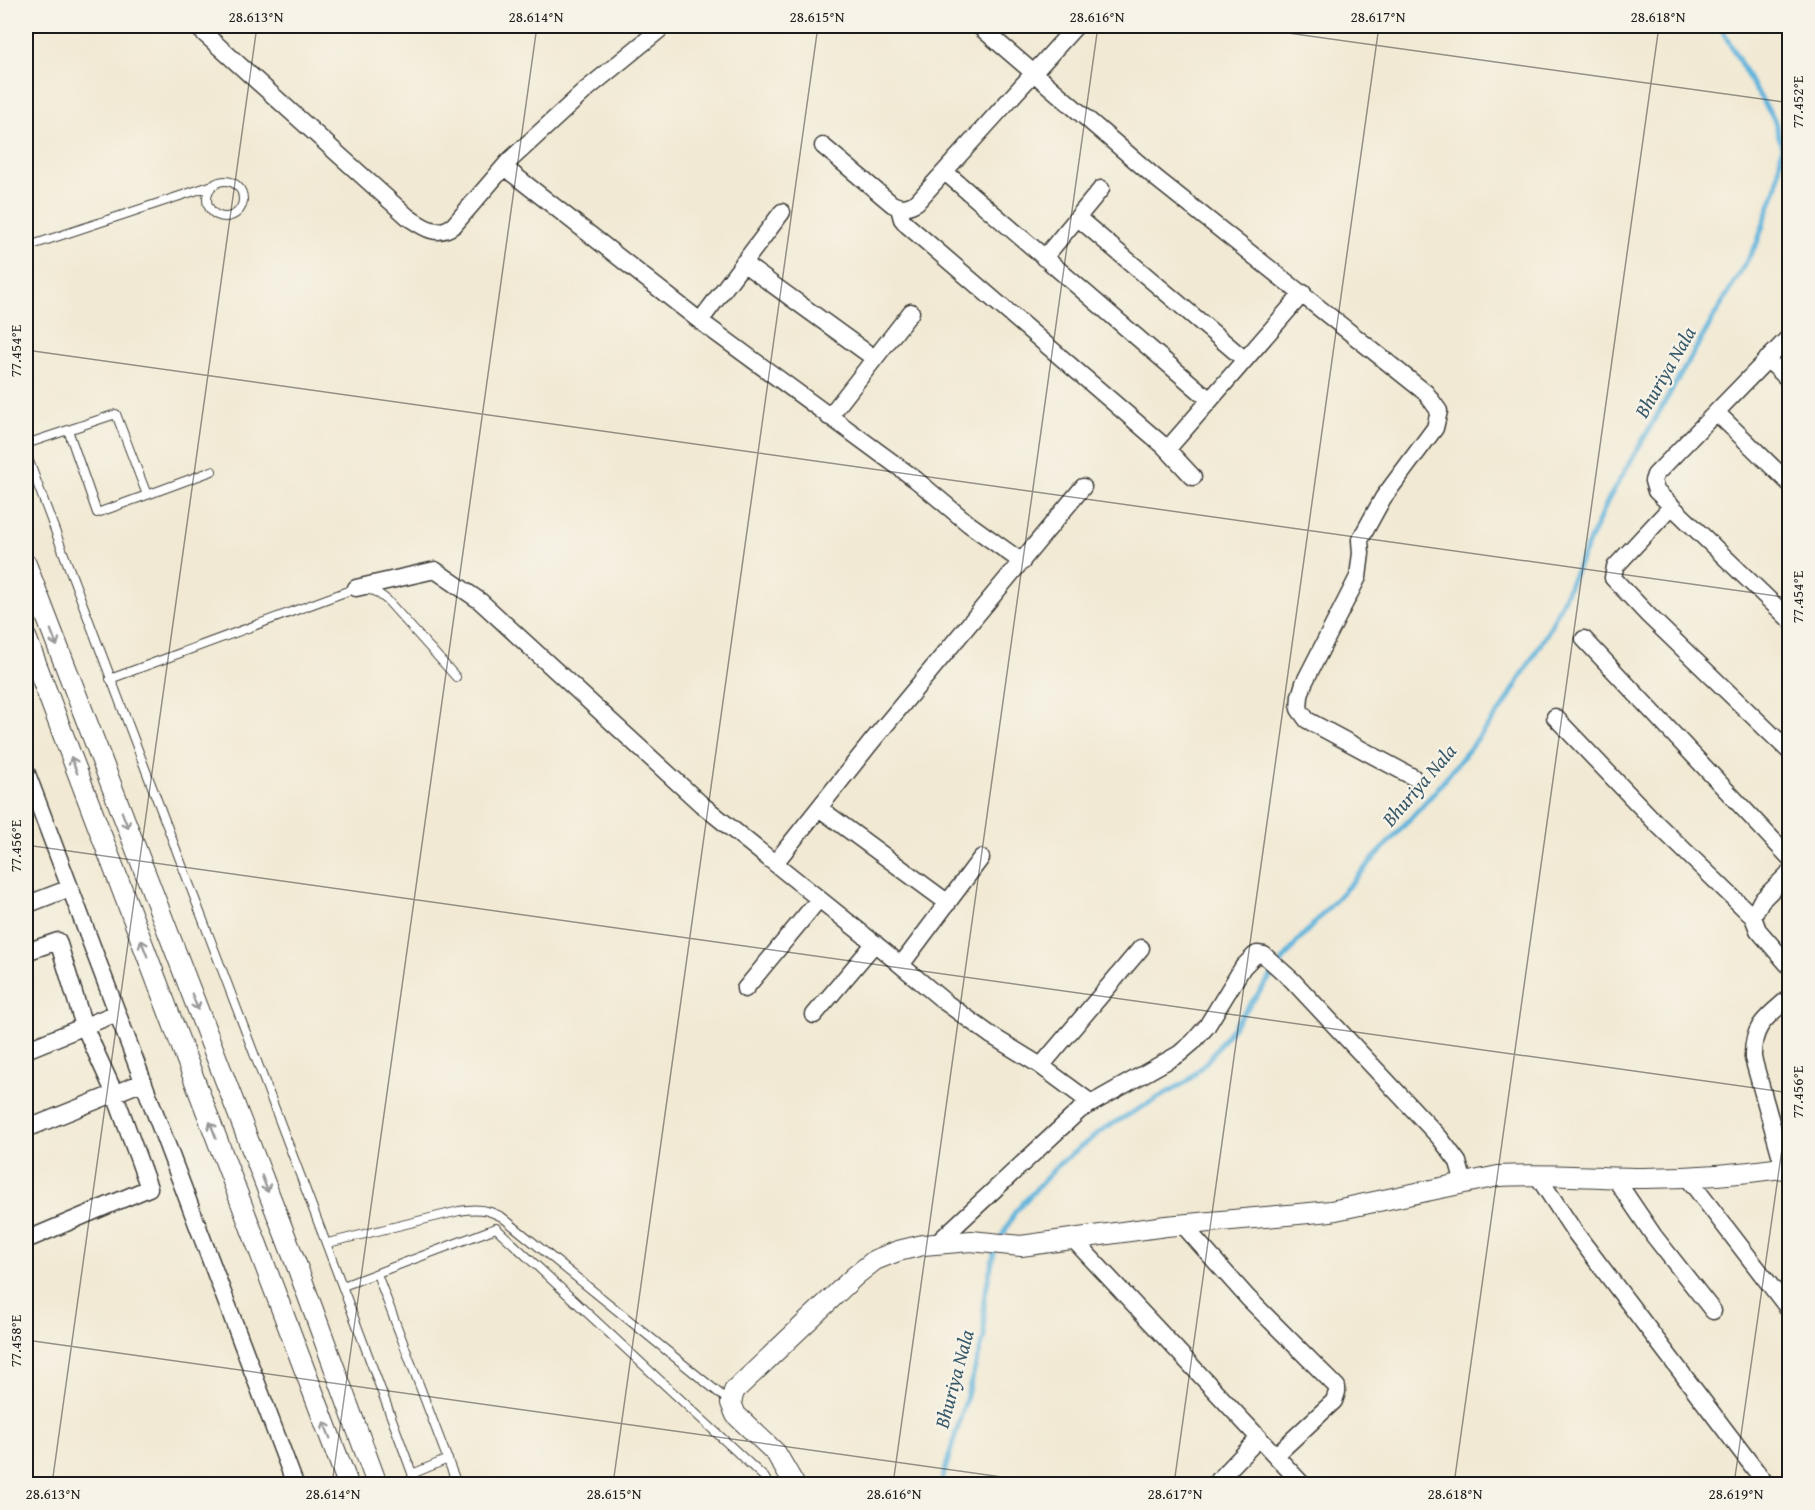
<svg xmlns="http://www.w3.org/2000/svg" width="1815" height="1510" viewBox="0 0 1815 1510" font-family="'Gentium Book Plus',serif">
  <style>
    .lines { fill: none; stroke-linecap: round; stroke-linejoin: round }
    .stream { stroke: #5fb3db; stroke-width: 5 }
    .service-casing { stroke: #3c3b37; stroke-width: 10 }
    .minor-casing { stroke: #3c3b37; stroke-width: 19 }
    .tertiary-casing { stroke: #3c3b37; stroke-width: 22 }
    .service { stroke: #fff; stroke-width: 8 }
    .minor { stroke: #fff; stroke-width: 16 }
    .tertiary { stroke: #fff; stroke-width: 20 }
    .oneway { stroke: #999 }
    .ticks { fill: none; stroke: #1c1c1c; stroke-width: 1.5; stroke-opacity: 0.45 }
    .labels { text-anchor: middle; stroke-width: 4.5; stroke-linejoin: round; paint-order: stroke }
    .water-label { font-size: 20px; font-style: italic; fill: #375868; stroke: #f7f3e8 }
    .neatline { fill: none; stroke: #1c1c1c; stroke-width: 2 }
    .ticks-label { font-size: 15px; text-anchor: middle; fill: #1c1c1c }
  </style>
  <rect width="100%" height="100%" fill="#f7f3e8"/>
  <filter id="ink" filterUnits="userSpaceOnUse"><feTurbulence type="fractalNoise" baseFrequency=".0167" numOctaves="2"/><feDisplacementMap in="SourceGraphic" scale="12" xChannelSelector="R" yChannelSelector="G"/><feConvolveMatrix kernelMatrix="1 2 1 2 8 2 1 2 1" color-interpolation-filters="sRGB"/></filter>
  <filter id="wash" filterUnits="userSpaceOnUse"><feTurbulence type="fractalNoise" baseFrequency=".008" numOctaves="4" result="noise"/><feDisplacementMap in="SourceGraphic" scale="24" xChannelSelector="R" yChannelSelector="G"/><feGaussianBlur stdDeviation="1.35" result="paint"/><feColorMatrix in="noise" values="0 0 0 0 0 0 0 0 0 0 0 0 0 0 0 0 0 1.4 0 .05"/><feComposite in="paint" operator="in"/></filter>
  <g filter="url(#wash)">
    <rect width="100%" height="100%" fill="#f1e9d3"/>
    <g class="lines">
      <path class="stream" d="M1000,1240L1015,1212L1059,1164L1105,1128L1188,1081L1209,1059L1297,942L1433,794L1504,706L1551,626L1608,500L1757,243L1777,185L1782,147L1774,119L1752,84L1720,26
        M941,1484L984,1337V1299L995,1248"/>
    </g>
  </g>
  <g filter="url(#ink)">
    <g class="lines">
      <g class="service-casing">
        <path id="service" d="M207 199a18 18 0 1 1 36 0a18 18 0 1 1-36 0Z
          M26,247L216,184
          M26,444L116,414L147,495L97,513L68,430
          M26,453C154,797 289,1139 416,1484
          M147,495L212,471
          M110,679L356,588L375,591L387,600L456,677
          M328,1243L459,1211C476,1208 487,1209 502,1217L730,1402
          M377,1274L457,1484
          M343,1286L496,1228L765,1478L768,1484
          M412,1474L448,1459"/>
      </g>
      <g class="minor-casing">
        <path id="minor" d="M196,26L408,217C423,227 437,238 454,225L509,161L587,89L664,26
          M979,26L1157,179L1426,393L1439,411L1435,428L1383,498L1360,540L1361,553L1358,577L1304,683L1300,696L1299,709L1307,720L1413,777
          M823,146L892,204C902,209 908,207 917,202L1076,26
          M504,167L700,321L915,479L969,524L1022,562
          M945,172L1210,400
          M899,208L902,219L907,225L1164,446L1171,445L1303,293
          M1078,218L1244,359
          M1044,258L1101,189
          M743,263L874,358
          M700,321L782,212
          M1790,336L1655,475L1653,481L1656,491L1790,620
          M1767,359L1790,381
          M1716,412L1790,484
          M829,417L911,312
          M1164,446L1193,477
          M1672,506L1615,567L1613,578L1648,615L1790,752
          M356,588L435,570L480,601L701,804L884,951L945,1002L992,1036L1041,1066L1091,1103
          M1584,639L1790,858
          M1555,717L1657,824L1753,917
          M26,771L295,1484
          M819,808L948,903
          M775,863L873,740L1083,487
          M1790,872L1761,901L1753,917L1758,930L1790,967
          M26,905L70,888
          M26,952L58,941L84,1026L114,1092L149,1188L26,1240
          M901,965L981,858
          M745,989L819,899
          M814,1015L875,943
          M26,1050L117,1013
          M1041,1066L1141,948
          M26,1129L143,1082
          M1784,1168L1753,1058C1752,1025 1767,1017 1790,997
          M1537,1175L1574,1231L1766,1484
          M1614,1177L1654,1236L1713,1311
          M1687,1177L1787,1307
          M1183,1225L1248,1298L1337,1387V1392L1334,1401L1276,1455
          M1073,1239L1302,1484
          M936,1244L1080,1110L1179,1054L1193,1042L1207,1026L1243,967L1254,956L1257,954L1264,955L1292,980L1440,1138L1458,1162L1464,1183
          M1215,1484L1259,1438"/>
      </g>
      <g class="tertiary-casing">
        <path id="tertiary" d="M26,564L298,1269L377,1484
          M26,637L348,1484
          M794,1484L776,1453L736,1415L731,1403L734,1391L855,1276L875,1260L898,1251L923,1245L971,1241L1021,1246L1166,1226L1331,1211L1498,1176C1546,1173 1595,1178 1644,1178C1693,1178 1741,1174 1790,1167"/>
      </g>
      <use href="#service" class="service"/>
      <use href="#minor" class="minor"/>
      <use href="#tertiary" class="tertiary"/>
    </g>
    <defs><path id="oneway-shaft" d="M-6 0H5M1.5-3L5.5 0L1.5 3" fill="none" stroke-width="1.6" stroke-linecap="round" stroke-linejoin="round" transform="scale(1.5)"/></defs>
    <g class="oneway">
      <use href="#oneway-shaft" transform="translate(54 638) rotate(69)"/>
      <use href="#oneway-shaft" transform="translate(74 765) rotate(-111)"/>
      <use href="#oneway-shaft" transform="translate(125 820) rotate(69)"/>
      <use href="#oneway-shaft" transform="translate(144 948) rotate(-111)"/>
      <use href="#oneway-shaft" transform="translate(195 1002) rotate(69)"/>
      <use href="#oneway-shaft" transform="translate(213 1130) rotate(-111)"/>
      <use href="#oneway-shaft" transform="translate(265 1184) rotate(69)"/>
      <use href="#oneway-shaft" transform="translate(327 1430) rotate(-111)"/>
    </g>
  </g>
  <path class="ticks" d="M1237,26L1790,103M26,350L1790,598M26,845L1790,1093M26,1340L1052,1484M52,1484L257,26M332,1484L537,26M613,1484L818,26M893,1484L1098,26M1174,1484L1379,26M1454,1484L1659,26M1734,1484L1790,1093"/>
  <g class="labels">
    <g class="water-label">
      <text transform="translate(1665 372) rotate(-60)" y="7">Bhuriya Nala</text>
      <text transform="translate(1419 785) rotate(-49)" y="7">Bhuriya Nala</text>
      <text transform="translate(954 1379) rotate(-75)" y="7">Bhuriya Nala</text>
    </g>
  </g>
  <rect width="1815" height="1510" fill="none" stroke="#f7f3e8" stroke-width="66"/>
  <rect x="33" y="33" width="1749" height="1444" class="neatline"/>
  <g class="ticks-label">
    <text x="256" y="22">28.613°N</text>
    <text x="536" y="22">28.614°N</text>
    <text x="817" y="22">28.615°N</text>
    <text x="1097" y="22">28.616°N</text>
    <text x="1378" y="22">28.617°N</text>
    <text x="1658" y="22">28.618°N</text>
    <text transform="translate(1798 102) rotate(-90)" y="5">77.452°E</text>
    <text transform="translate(16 351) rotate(-90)" y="5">77.454°E</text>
    <text transform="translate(1798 597) rotate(-90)" y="5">77.454°E</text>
    <text transform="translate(16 846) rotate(-90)" y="5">77.456°E</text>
    <text transform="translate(1798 1092) rotate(-90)" y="5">77.456°E</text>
    <text transform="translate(16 1341) rotate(-90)" y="5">77.458°E</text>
    <text x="53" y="1499">28.613°N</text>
    <text x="333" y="1499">28.614°N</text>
    <text x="614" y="1499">28.615°N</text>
    <text x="894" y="1499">28.616°N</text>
    <text x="1175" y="1499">28.617°N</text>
    <text x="1455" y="1499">28.618°N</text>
    <text x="1736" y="1499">28.619°N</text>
  </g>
</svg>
